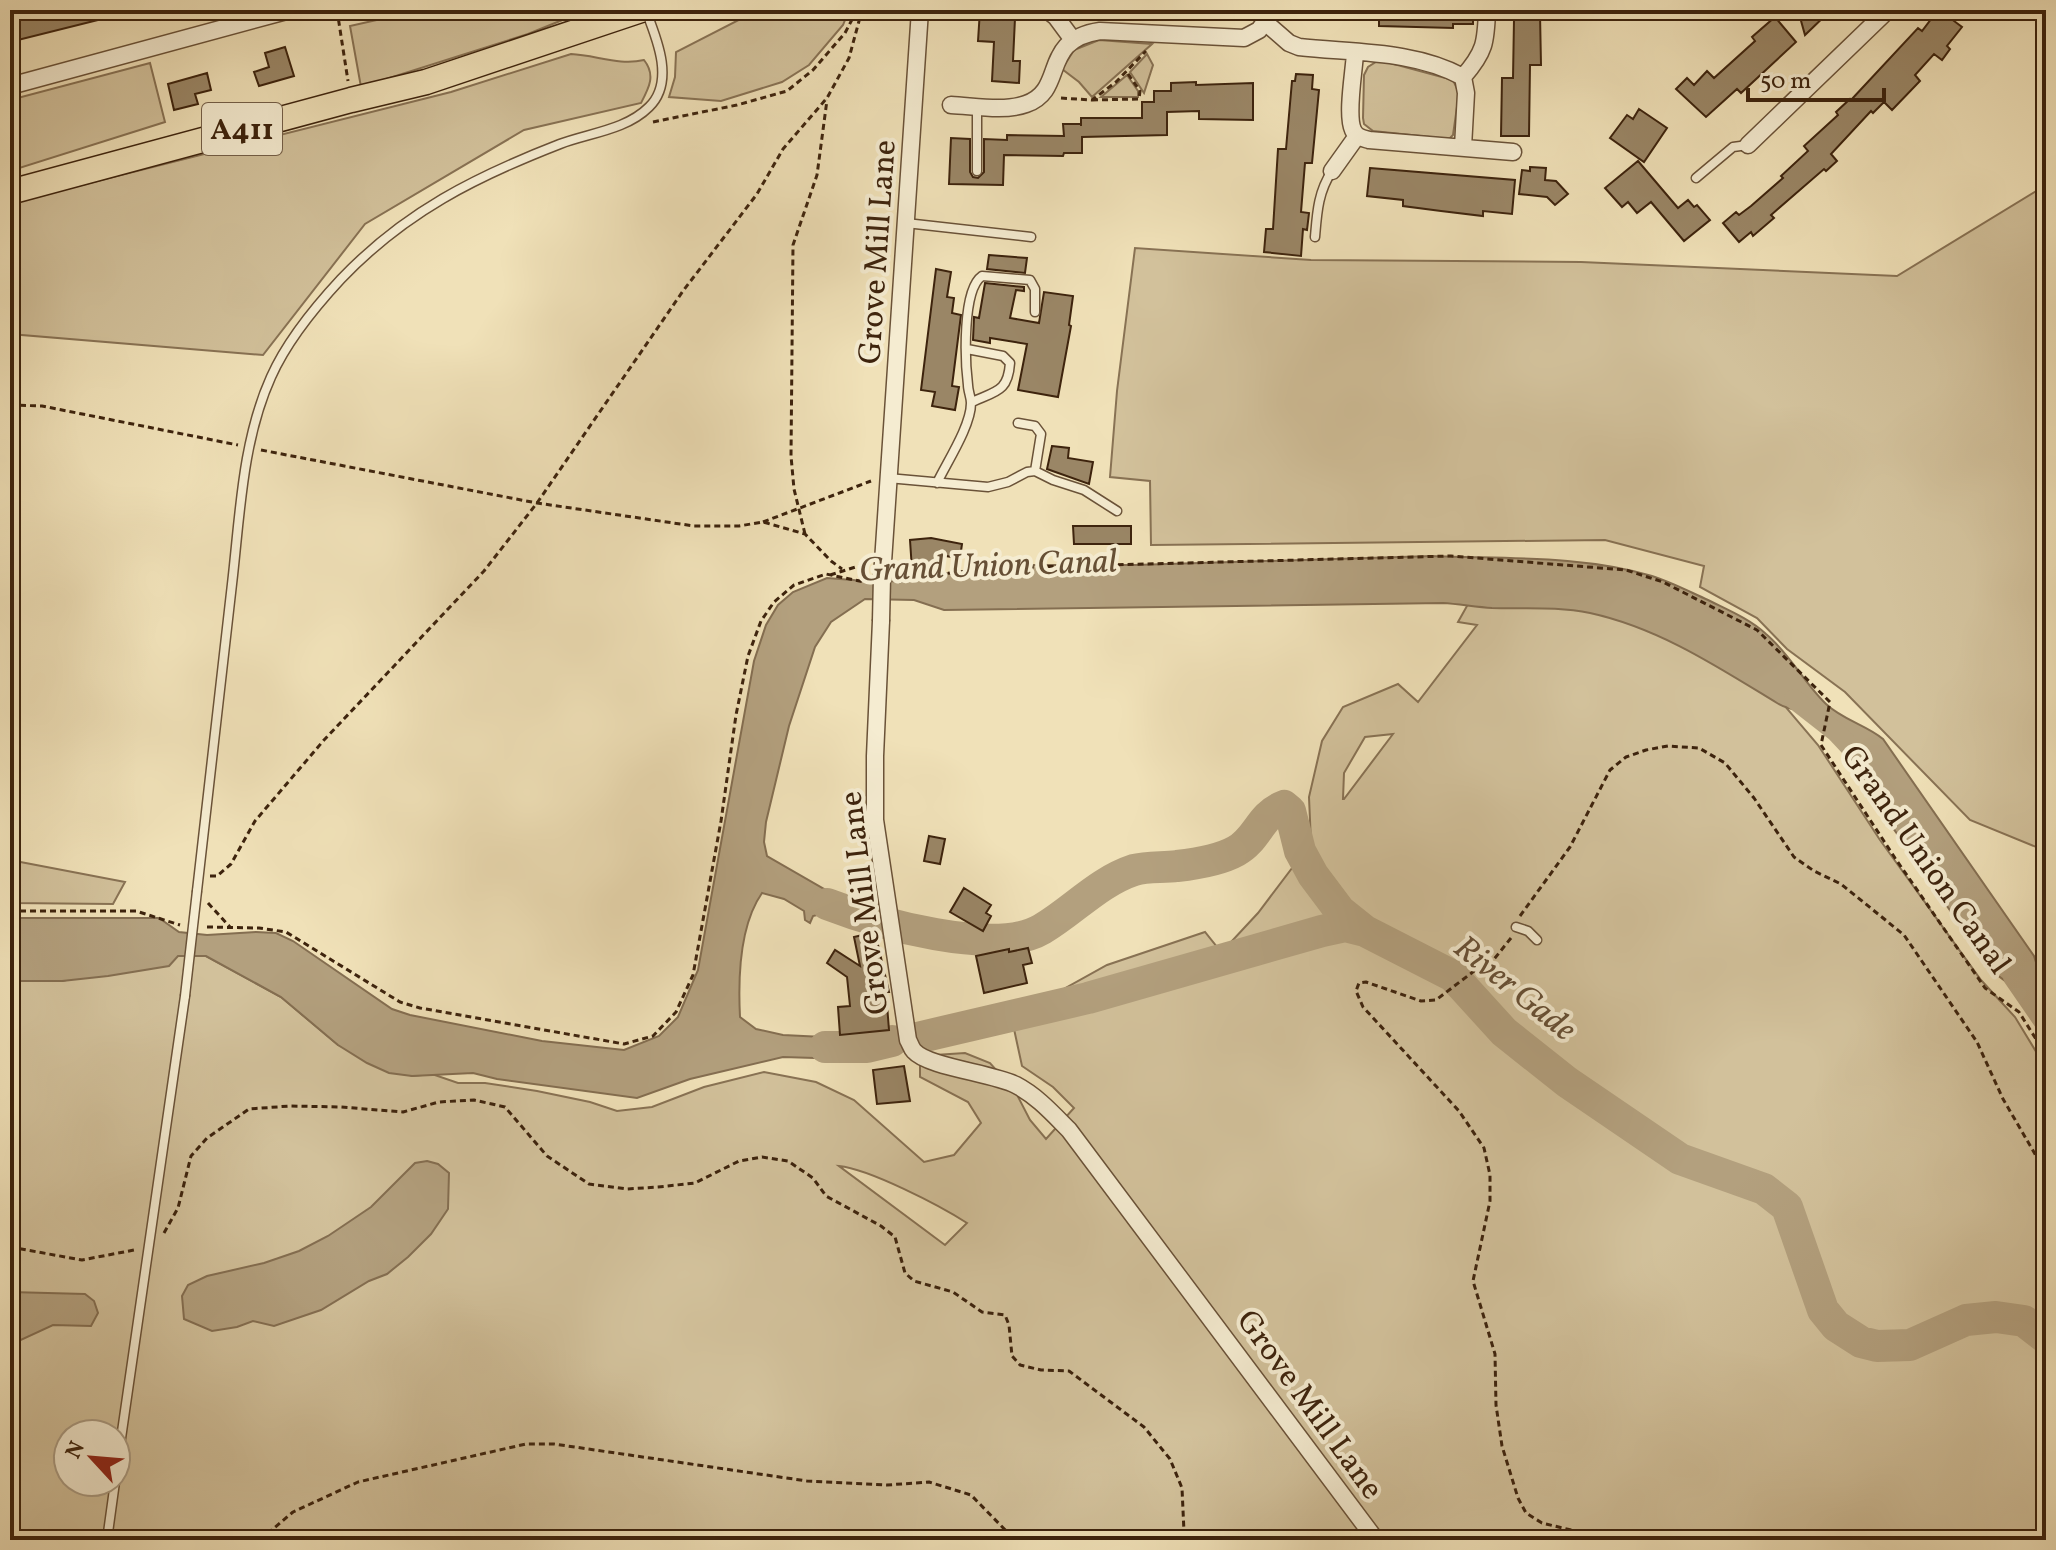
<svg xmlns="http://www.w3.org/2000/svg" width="2056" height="1550" viewBox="0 0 2056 1550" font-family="Vollkorn,serif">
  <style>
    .green { fill: #d2c19b; stroke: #887254; stroke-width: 2; fill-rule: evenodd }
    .water { fill: #b3a07e; stroke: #846e51; stroke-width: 2 }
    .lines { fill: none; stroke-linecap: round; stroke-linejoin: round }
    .canal { stroke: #b3a07e; stroke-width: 20 }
    .river { stroke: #b3a07e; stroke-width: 32 }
    .building { fill: #9a8666; stroke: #3d230d; stroke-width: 2 }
    .lane-casing { stroke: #6a5238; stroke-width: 11 }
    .street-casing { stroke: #6a5238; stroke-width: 19 }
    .primary-casing { stroke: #3d230d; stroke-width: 27 }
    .path { stroke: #3d230d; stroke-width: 3; stroke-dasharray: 6 4; stroke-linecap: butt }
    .lane { stroke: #f5ecd1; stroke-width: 8 }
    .street { stroke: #f5ecd1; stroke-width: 16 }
    .primary { stroke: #f0e1b8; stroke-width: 24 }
    .lane-bridge-casing { stroke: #6a5238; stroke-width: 11; stroke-linecap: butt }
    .street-bridge-casing { stroke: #6a5238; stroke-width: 19; stroke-linecap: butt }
    .lane-bridge { stroke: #f5ecd1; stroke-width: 8 }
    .street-bridge { stroke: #f5ecd1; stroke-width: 16 }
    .labels { text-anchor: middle; stroke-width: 8; stroke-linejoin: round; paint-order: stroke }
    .shield { fill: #f5ecd1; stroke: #745f48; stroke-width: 2 }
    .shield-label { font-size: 30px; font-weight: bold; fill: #3d230d }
    .street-label { font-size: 32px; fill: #3d230d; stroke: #f5ecd1 }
    .water-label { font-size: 34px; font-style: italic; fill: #664f35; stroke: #f5ecd1 }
  </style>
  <rect width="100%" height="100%" fill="#f0e1b8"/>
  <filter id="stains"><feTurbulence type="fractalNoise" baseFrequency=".0025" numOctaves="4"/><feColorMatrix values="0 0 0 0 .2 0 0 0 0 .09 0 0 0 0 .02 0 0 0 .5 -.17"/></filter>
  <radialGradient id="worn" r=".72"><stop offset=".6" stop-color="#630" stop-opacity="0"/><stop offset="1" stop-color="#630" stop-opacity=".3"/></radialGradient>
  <path class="green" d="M421,10H587L528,34L361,87L350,26Z
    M758,10H849L843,25L809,65L782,82L721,101L669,97L675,77L676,52Z
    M1099,40L1152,44L1092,97L1079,82L1062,69L1074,50Z
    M571,54C596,55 619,66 644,60C656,75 649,88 641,103L524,130L365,224L263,355L10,334V203L451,92Z
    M1147,54L1153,65L1144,93L1130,72Z
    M1379,60L1453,80L1459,93L1453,135L1449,139L1373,131L1364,124L1363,118L1364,75L1368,67Z
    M150,63L165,122L10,171V100Z
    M1127,75L1138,91V97H1101Z
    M2046,185V851L1970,820L1845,692L1787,649L1757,618L1700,587L1704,566L1605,540L1151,545L1150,481L1110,477L1117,391L1135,248L1311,260L1581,262L1897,276Z
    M1472,597L1589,606L1684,644L1778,698L1818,745L1880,840L1981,980L2015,1017L2046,1068V1540H10V981H62L178,956H206L281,997L338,1045L412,1076L432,1074L458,1083H485L537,1091L590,1102L617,1111L652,1107L704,1087L764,1072L816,1082L854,1100L924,1162L954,1155L981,1123L968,1102L920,1077V1056L965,1053L990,1063L1015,1091L1030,1120L1046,1139L1074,1108L1053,1087L1022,1066L1014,1029L1050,1020L1062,990L1107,965L1205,932L1217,947L1219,955L1258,913L1311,843L1309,797L1322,741L1343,707L1398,684L1418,702L1477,625L1458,622ZM1393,734L1344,799H1343L1344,773L1365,737ZM839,1166C869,1169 939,1205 967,1223L945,1245ZM68,1434H116V1482H68Z
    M10,860L125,882L113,904L10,903Z"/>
  <path class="water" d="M1432,556C1505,559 1582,555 1652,576C1671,582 1690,592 1708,600C1728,610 1750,619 1766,634C1790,654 1804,683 1826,704C1843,720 1866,725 1883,739L2034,956L2046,994V1024L2030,1000L1992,971L1846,760C1841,745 1835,721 1818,714C1804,709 1791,712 1777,703C1718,667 1659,628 1590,613C1557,606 1525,609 1492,608C1476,607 1459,604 1443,603L944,610L914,600L865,599L831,622L815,647L789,726L766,822L764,842L767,856L833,894L867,910L869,920L866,929L821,914L813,916L810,923L805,920L804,911L784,899L762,893C739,926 738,978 740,1017L756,1029L783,1035L864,1039L867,1047L865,1054L815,1058L783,1057L690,1079L637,1098L497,1079L473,1073L412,1076L389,1073L367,1063L338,1045L281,997L206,956H178L169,966L108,976L62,981H10V918H159L179,932L207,935L256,932L276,933L293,941L392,1009L410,1015L542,1041L624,1050L659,1036L678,1017L698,970L754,661L766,625L778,605L793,592L827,578L878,582L919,580L948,573L1029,565H1135Z
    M427,1161L438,1164L449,1173L448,1209L431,1234L408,1257L387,1274L369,1281L321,1310L274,1326L253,1321L237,1327L212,1331L184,1319L182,1296L188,1285L207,1276L264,1263L299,1251L328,1236L371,1207L415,1163Z
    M10,1292L85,1294L94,1301L98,1313L91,1326L53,1325L10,1345Z"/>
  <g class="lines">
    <path class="canal" d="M1794,699L1835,731L1851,748
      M2013,977L2046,1025"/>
    <path class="river" d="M827,904C876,923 995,957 1042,929C1074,910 1098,882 1134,870C1148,866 1163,868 1177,866C1195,864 1220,860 1236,851C1258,839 1259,816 1284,806L1290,811L1300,851L1313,875L1340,911L1365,931L1453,976L1504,1032L1567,1082L1680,1159L1764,1189L1787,1207L1823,1310L1836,1326L1861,1342L1877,1346L1910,1345L1966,1320L1996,1317L2024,1321L2046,1338
      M917,1038L1088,998L1322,931L1345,926L1365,931
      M825,1047H867L892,1041"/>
  </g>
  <path class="building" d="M10,10H113L114,16L10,42Z
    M980,10H1009V17L1015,18L1013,61H1020L1019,83L992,81L994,42L978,41Z
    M1379,10H1473V24H1453V28L1379,26Z
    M1798,10H1831L1805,35Z
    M1938,10H1965L1954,21L1962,27L1947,46L1950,49L1942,60L1934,54L1915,75L1920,81L1892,110L1884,102L1873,113L1871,111L1831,154L1837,161L1826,171L1824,169L1771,215L1774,218L1753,236L1751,232L1739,242L1723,223L1736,212L1739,215L1751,206L1783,178L1781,176L1808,151L1804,146L1838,115L1836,112L1850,99L1851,100L1918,28L1922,31Z
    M1525,13L1540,14L1541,65H1530L1529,136H1501L1502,78H1513L1514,20H1524Z
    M1775,17L1796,42L1741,93L1737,89L1706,117L1676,89L1687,78L1694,85L1707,71L1714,78L1755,41L1752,37Z
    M285,47L294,76L259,86L254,72L269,67L265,53Z
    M207,73L211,90L195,94L198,104L174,110L168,84Z
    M1296,74L1313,75L1312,89L1319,90L1312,163H1305L1301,212L1309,213L1307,230L1303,229L1301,256L1264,252L1266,229H1273L1278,149H1286L1292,81H1295Z
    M1196,82V85L1253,83V120L1199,119V111L1167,112V135L1082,137V153H1064L1063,156L1004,155L1003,185L949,184L951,138L970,139V172L973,177L978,178L984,172V139L1007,140V135L1064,136L1063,124H1081V126V118H1142V102H1154V91H1171V83Z
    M1639,109L1667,128L1644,162L1610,138L1627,115L1633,119Z
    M1638,161L1678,208L1688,200L1694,207L1697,205L1710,220L1684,241L1651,202L1637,213L1628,202L1622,207L1605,188Z
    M1530,167L1546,168L1545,180L1556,181L1568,194L1555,205L1547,197L1519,194L1522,170L1530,171Z
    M1370,168L1515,180L1512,214L1483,211V216L1441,211L1403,206V200L1367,196Z
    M989,255L1027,258L1025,273L987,269Z
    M936,269L951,272L947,297L954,298L952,313L961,315L952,386L959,387L955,410L932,406L935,392L921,390Z
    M985,283L1024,287V291L1016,290L1010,318L1039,323L1044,292L1073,296L1069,325L1071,326L1058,397L1018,390L1027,344L990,338V343L973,340L974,317L979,318Z
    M1052,446L1069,448L1068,458L1093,462L1089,484L1047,469Z
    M1073,526H1131V544H1074Z
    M931,538L962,544L960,558L938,555L939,568L912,570L910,540Z
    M929,836L945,839L940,864L924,861Z
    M964,888L991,905L986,913L991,916L983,931L950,912Z
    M875,932L889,992H886L889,1030L840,1035L838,1007L850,1006L847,977L827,963L835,950L860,966L854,937Z
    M1028,948L1032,963L1023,965L1027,983L984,993L976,956L1009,949V952Z
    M904,1066L910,1101L877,1104L873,1070Z"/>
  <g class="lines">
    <g class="lane-casing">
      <path id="lane" d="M977,171V108
        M1696,178L1733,147L1748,145
        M906,223L1031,237
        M1315,237C1317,213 1318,192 1332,171
        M967,349L1003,356L1010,363C1008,392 996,391 972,402
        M1018,423L1035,426L1041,434L1035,471
        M888,478L988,487L1008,482L1027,472L1035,471L1053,480L1084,490L1117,511
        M937,483C947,462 971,426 971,403C971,397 968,391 968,385C965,361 962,290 982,276L1030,280L1035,289V312
        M197,891C209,789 221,687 232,584C240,516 242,441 271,377C287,341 314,308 341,279C405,212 475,177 560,144C589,133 626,130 649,107C675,82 657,39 646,11
        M1516,927L1528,931L1537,940
        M116,1473L185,996
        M107,1540L115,1482"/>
    </g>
    <g class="street-casing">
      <path id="street" d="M1047,10L1056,17L1073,40
        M1266,23L1289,43L1299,47C1353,53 1414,50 1463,77L1466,93L1463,147
        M1355,53C1354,72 1346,115 1353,130C1356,137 1362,138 1369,140L1513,152
        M1463,77C1485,52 1486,42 1487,10
        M10,86L290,10
        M951,105C974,106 1004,112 1026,104C1067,90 1039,40 1100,31L1244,38L1259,30L1273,10
        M1748,145L1888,10
        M1332,171L1357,136
        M882,577L920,10
        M881,621L875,756V820L908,1040C910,1043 911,1048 914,1051C928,1067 992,1073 1016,1085C1037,1096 1053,1114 1069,1130L1376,1540"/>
    </g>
    <g class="primary-casing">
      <path id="primary" d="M10,192L351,100L426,82L641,10"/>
    </g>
    <path class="path" d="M337,10L348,81
      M1061,98L1092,100L1116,82L1146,51
      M1092,100L1139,99L1140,91L1126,71
      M653,122L737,105L787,91L813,70L845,33L857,10
      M10,405L42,406L238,445
      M261,450L537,503L694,526H739L763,522L805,534L831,561L842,569
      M763,522L871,481
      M805,534L794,489L791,456L793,245L817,175L827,100
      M830,575L865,564
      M899,582L909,578L993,568L1451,556L1626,570L1663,582L1757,630L1830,702L1821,745L1895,858L1985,988L2019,1012L2046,1055
      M210,876H217L231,864L255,821L324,740L484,571L537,503L683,291L757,194L783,149L827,98L849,58L862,10
      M208,903L230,927
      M10,911H136L180,925
      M1520,916L1570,847L1610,770L1626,757L1646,750L1668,746L1699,748L1725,763L1754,798L1794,857L1814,871L1841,884L1904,935L1977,1042L2003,1099L2035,1154L2046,1191
      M207,927L259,928L286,932L400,1002L420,1008L624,1044L653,1036L676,1012L693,975L721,821L736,715L748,656L761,621L774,602L794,585L826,574L864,582
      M1511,938L1491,963L1482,965L1436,1000L1421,1001L1366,982L1359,983L1356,991L1363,1007L1459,1111L1484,1148L1490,1175V1201L1473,1281L1495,1354L1496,1405L1502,1446L1518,1498L1526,1513L1542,1523L1613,1540
      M164,1233L178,1208L191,1156L207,1138L249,1109L290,1106L341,1107L403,1112L439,1102L474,1100L505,1107L547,1156L589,1184L627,1189L658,1187L695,1183L739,1161L762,1157L788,1161L813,1178L826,1196L881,1226L895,1237L905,1273L914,1281L953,1292L982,1312L1005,1315L1009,1325L1012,1356L1020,1365L1041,1370L1069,1371L1144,1427L1170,1459L1182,1488L1184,1532L1191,1540
      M10,1247L82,1260L134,1250
      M260,1540L293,1512L358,1482L526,1444H554L807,1481L887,1485L929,1482L971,1495L1015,1540"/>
    <use href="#lane" class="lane"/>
    <use href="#street" class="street"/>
    <use href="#primary" class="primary"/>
    <g class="lane-bridge-casing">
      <path id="lane-bridge" d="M185,996L197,891"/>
    </g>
    <g class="street-bridge-casing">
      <path id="street-bridge" d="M881,621L882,577"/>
    </g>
    <use href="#lane-bridge" class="lane-bridge"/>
    <use href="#street-bridge" class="street-bridge"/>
  </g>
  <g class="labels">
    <rect class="shield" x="202" y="103" width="80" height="52" rx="6"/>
    <g class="shield-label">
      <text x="242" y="139">A411</text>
    </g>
    <g class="street-label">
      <text transform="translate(876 252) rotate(-86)" y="11">Grove Mill Lane</text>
      <text transform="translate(1927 859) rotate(55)" y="11">Grand Union Canal</text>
      <text transform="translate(863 903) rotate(-97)" y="11">Grove Mill Lane</text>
      <text transform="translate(1311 1404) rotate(54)" y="11">Grove Mill Lane</text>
    </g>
    <g class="water-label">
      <text transform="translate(988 564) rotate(-2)" y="12">Grand Union Canal</text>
      <text transform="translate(1516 987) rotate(39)" y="12">River Gade</text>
    </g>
  </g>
  <rect width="2056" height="1550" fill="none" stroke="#f0e1b8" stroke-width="40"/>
  <rect x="12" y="12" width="2032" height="1526" fill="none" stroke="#3d230d" stroke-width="4"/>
  <rect x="20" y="20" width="2016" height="1510" fill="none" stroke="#3d230d" stroke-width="2"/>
  <g transform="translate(92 1458) rotate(296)"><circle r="38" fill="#f5ecd1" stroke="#ab9c83" stroke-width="2"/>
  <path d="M0-6L14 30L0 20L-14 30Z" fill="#8f2418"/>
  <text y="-12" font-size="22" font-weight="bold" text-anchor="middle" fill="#3d230d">N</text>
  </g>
  <path d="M1748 88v12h136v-12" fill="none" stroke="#3d230d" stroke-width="4"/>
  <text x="1760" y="88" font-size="24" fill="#3d230d" stroke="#f5ecd1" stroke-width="6" paint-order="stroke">50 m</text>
  <rect width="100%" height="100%" filter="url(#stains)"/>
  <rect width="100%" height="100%" fill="url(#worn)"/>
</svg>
